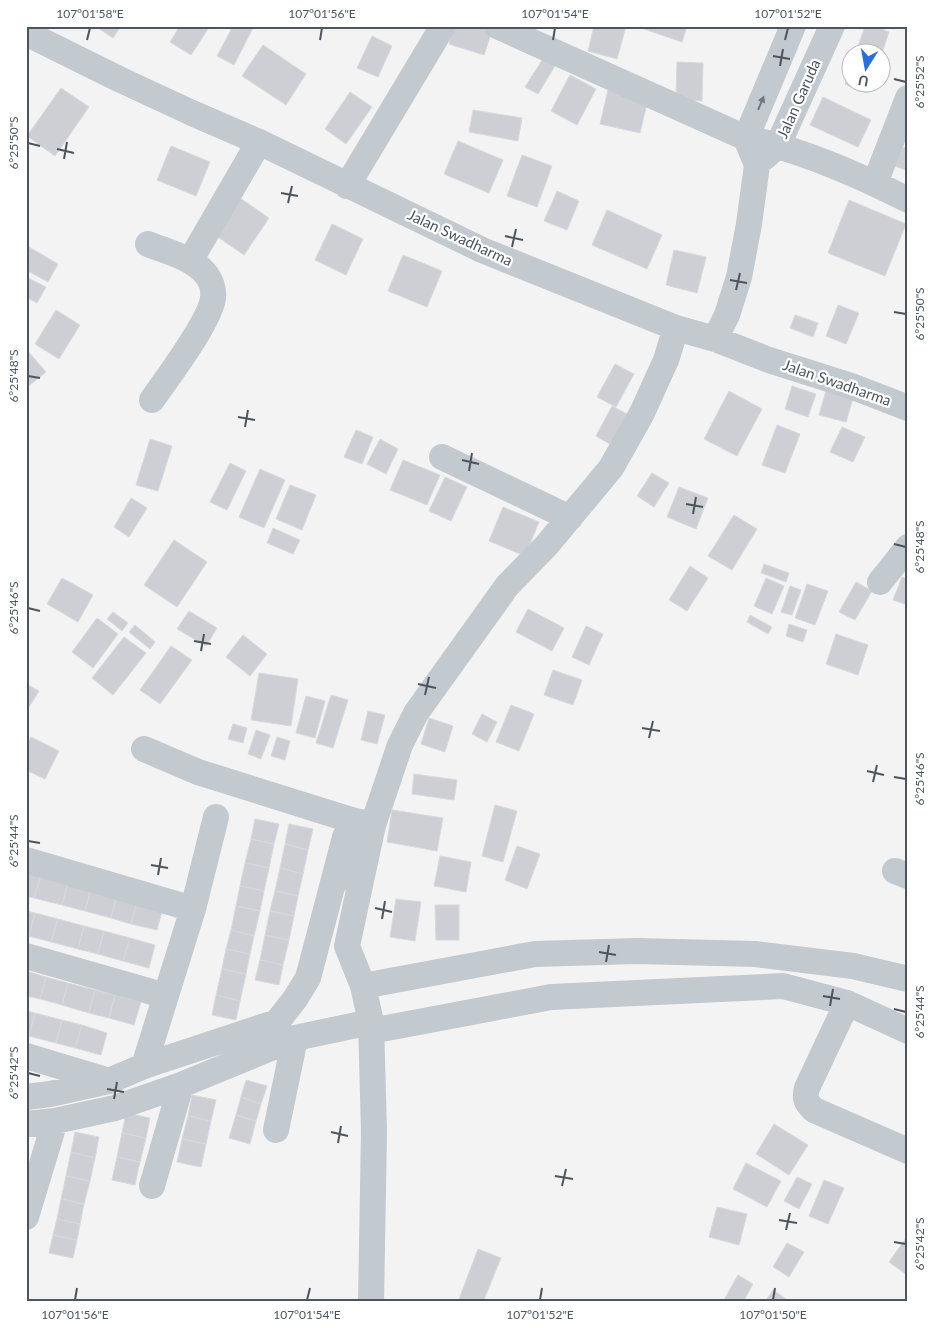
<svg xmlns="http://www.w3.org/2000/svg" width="934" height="1328" viewBox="0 0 934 1328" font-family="Lato,sans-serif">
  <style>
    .building { fill: #cdcfd4; stroke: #d7d9dd }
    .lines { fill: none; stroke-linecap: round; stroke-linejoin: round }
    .minor { stroke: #c2c9cf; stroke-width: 26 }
    .oneway { fill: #6f7880 }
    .ticks { fill: none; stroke: #4c555e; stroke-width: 2 }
    .labels { text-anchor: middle; stroke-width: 4.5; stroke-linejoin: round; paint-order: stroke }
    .street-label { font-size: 15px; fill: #4c555e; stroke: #fff }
    .neatline { fill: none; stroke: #4c555e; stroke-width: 2 }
    .ticks-label { font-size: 12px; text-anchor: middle; fill: #4c555e }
  </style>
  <rect width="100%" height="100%" fill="#f4f3f3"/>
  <path class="building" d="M95,26H121L113,38Z
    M180,26H210L191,55L170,42Z
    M233,26H254L234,65L217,56Z
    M454,26H478L492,31L484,55L449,44Z
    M594,26H626L617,59L588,51Z
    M641,26H687L682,42L641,28Z
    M865,26H874L889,32L882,53L856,52Z
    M372,36L392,46L378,77L357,68Z
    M263,45L306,74L286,105L242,76Z
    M546,54L558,61L538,94L525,87Z
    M677,62L703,63L702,101L676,99Z
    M852,65V82H871L867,93L845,84Z
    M570,75L596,89L577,125L551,111Z
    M61,88L89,107L55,156L27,136Z
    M608,90L648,99L640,133L600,124Z
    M350,92L372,107L346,144L325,129Z
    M823,97L871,120L858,147L810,125Z
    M473,110L522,118L518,141L469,132Z
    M458,141L503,160L489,193L444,174Z
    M171,146L210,162L196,196L157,180Z
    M903,147L908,149V171L895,166Z
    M522,155L552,166L537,207L507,196Z
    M557,191L579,201L567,230L544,221Z
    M240,198L269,218L244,255L215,235Z
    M849,200L906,224L885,276L828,253Z
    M607,210L662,235L647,269L592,245Z
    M332,224L363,239L346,275L315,260Z
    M29,247L58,264L48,282L26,270V252Z
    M674,250L706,257L697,293L666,285Z
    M403,255L442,271L427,307L388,291Z
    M26,277L46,287L37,303L26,297Z
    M838,305L859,313L846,344L826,336Z
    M56,310L80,325L59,359L35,344Z
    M795,315L818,323L813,337L790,328Z
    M26,349L46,372L26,388Z
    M615,364L634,374L616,407L597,397Z
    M792,386L816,394L808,417L785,409Z
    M827,387L854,395L846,422L819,415Z
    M729,391L762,409L737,456L704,439Z
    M612,406L627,414L610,444L596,436Z
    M777,425L800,434L785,473L762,465Z
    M842,427L865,437L853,462L830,452Z
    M356,430L373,437L362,464L344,457Z
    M150,439L172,446L158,491L136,485Z
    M380,439L398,449L386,474L367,464Z
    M403,460L440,475L427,505L390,490Z
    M230,463L246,471L227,510L210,502Z
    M260,469L285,480L264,528L239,517Z
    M652,473L669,483L654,507L637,496Z
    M445,477L467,487L451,521L429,511Z
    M290,485L316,495L302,530L276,519Z
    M679,487L708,498L696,529L667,517Z
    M131,498L147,508L129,537L114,527Z
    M503,507L539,522L525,556L489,541Z
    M734,515L757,529L732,570L708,556Z
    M273,528L300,540L293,554L267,543Z
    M174,540L207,562L177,607L144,585Z
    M764,564L789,573L786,582L761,573Z
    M690,566L708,578L687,611L669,600Z
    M902,577L908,579V605L893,600Z
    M62,578L93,595L78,622L47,604Z
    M766,578L784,586L772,614L754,606Z
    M856,582L872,591L855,620L839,612Z
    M807,584L828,591L815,625L795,618Z
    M790,586L801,590L792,615L781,612Z
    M528,609L564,628L552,651L516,632Z
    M189,611L217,628L206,646L177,629Z
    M113,612L128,623L122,631L107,619Z
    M750,615L772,627L768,634L747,622Z
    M97,618L118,634L93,668L72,652Z
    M789,624L807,630L803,642L786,636Z
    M135,625L155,642L150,649L129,632Z
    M586,626L603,634L589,665L572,657Z
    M836,634L868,645L858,675L826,664Z
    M243,635L267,654L250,676L226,657Z
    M124,637L146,653L113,695L92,678Z
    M171,646L192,660L160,704L140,690Z
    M553,670L582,680L573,705L544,695Z
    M259,673L298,679L291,726L251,720Z
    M26,684L39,691L26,712Z
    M331,695L348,700L333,748L316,743Z
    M306,696L325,701L315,738L296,733Z
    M511,705L534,714L519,751L496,742Z
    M368,711L385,715L377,744L361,740Z
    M482,714L497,722L487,742L472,734Z
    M429,718L453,726L445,752L421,744Z
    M233,724L247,728L243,743L228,739Z
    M256,730L270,735L261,759L248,754Z
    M31,737L59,751L45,779L26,770V745Z
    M277,737L290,741L285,760L271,756Z
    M414,774L457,780L454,800L412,794Z
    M495,805L517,811L503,862L482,856Z
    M392,810L443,818L437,851L387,842Z
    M255,819L279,824L274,844L251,839Z
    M289,824L313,829L308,850L285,844Z
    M251,839L274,844L269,868L245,863Z
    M285,844L308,850L303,874L280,868Z
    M517,846L540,854L527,889L505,880Z
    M440,856L471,862L466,892L434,886Z
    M245,863L269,868L264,891L240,886Z
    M280,868L303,874L298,896L275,891Z
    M26,871L41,875L34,898L26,896Z
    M41,875L68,882L62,905L34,898Z
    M68,882L91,888L85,911L62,905Z
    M240,886L264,891L260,911L236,906Z
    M91,888L117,896L111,918L85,911Z
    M275,891L298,896L294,916L270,911Z
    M117,896L137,901L131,924L111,918Z
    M396,899L421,902L415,941L390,937Z
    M137,901L163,908L157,930L131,924Z
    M435,905H459V940H436Z
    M236,906L260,911L254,936L231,930Z
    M26,911L35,913L29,936L26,935Z
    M270,911L294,916L289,940L265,935Z
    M35,913L58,919L51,942L29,936Z
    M58,919L84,926L78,949L51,942Z
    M84,926L104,931L98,954L78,949Z
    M231,930L254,936L250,954L226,949Z
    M104,931L130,938L123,961L98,954Z
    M265,935L289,940L283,965L260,960Z
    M130,938L155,945L149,968L123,961Z
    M226,949L250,954L246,974L222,969Z
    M260,960L283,965L279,985L255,980Z
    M222,969L246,974L240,1001L216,995Z
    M26,971L46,977L40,999L26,996Z
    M46,977L68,983L62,1005L40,999Z
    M68,983L95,990L89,1013L62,1005Z
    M95,990L115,995L109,1018L89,1013Z
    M115,995L141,1002L134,1025L109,1018Z
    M216,995L240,1001L236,1020L212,1015Z
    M26,1011L35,1013L29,1036L26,1035Z
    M35,1013L62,1020L56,1043L29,1036Z
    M62,1020L82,1025L75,1048L56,1043Z
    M82,1025L107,1033L101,1055L75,1048Z
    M246,1080L267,1086L261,1104L241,1097Z
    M192,1095L216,1100L211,1121L188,1116Z
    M241,1097L261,1104L256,1121L236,1115Z
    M126,1113L150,1118L146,1138L122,1133Z
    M236,1115L256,1121L250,1144L229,1138Z
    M188,1116L211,1121L206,1144L182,1139Z
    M774,1124L808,1145L789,1175L756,1154Z
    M75,1132L99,1137L95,1158L71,1152Z
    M122,1133L146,1138L140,1162L117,1157Z
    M182,1139L206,1144L201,1167L177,1162Z
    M71,1152L95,1158L90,1181L66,1176Z
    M117,1157L140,1162L135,1185L112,1180Z
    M746,1163L781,1181L767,1207L733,1189Z
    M66,1176L90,1181L84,1204L61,1199Z
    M797,1177L812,1184L799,1209L784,1201Z
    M824,1180L844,1188L828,1224L809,1216Z
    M61,1199L84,1204L80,1224L57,1219Z
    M717,1207L747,1214L739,1245L709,1237Z
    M57,1219L80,1224L77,1240L53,1235Z
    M53,1235L77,1240L73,1258L49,1253Z
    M906,1238L908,1240L907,1275L889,1262Z
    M787,1243L804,1252L789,1277L773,1267Z
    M478,1249L501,1258L483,1302H458Z
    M738,1275L753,1284L743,1302H727L724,1300Z
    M773,1290L789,1301L788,1302H765Z"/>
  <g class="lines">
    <path class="minor" d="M497,26L746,138C802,150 857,174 908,200
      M26,33L121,80L192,113L259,142L482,250L676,328L715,339L769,360L851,386L908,408
      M765,157L778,145L832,26
      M875,183L908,98
      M347,186L443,26
      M148,244C167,252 191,257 205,273C211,280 214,290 213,298C210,322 167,378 152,400
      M190,261L259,142
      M715,339L727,315L739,277L749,224L757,165L746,138L793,26
      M442,457L570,518
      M880,582L908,547
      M144,749L198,772L351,820L373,825
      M26,860L193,909
      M895,871L908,876
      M333,883L345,837
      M26,956L166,996
      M363,986L535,954L637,951L755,954L853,966L908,979
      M847,1003L807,1088C804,1099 806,1102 814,1110L908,1151
      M371,1031L551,997L783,986L847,1003L908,1031
      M26,1056L106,1080
      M144,1066L193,909L216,817
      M26,1097L50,1094L109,1081L144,1066L277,1022L295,999L308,978L333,883L345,874H361
      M26,1124L55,1121L115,1108L181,1085L295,1038L371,1022
      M276,1130L295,1038
      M152,1186L181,1085
      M26,1217L55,1121
      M371,1302L374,1132L371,1022L363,986L347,946L373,825L400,745L416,713L507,586L546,546L611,468L642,413L666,360L676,328"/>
  </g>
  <defs><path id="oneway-solid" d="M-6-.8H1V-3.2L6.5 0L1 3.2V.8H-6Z" transform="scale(1.25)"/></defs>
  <use class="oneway" href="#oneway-solid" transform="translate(761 103) rotate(-67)"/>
  <path class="ticks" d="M87,40L90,28M320,40L322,28M553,40L555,28M785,40L788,28M773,56L790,59M780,66L783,49M894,79L906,82M28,143L40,146M57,149L74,153M64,159L67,142M281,193L298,196M288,203L292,186M505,236L523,240M512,247L516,229M730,280L747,283M736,290L740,273M894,312L906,314M28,376L40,378M238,417L255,420M245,427L248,410M462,460L479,464M469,471L472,453M686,504L703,507M693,514L696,497M894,544L906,547M28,608L40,611M194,641L211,644M201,651L204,634M418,684L436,688M425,695L429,677M642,728L660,731M649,738L653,721M867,771L884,775M894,777L906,779M873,782L877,765M28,841L40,843M151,865L168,868M158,875L161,858M375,908L392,912M382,919L385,901M599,952L616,955M606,962L609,945M823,996L840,999M830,1006L833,989M894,1009L906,1012M28,1073L40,1076M107,1089L124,1092M114,1099L117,1082M331,1132L348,1136M338,1143L341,1126M555,1176L573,1179M562,1186L566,1169M779,1220L797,1223M786,1230L790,1213M894,1242L906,1244M75,1300L77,1288M307,1300L310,1288M540,1300L542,1288M773,1300L775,1288"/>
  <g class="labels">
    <g class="street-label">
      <text transform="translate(799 99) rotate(-66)" y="5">Jalan Garuda</text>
      <text transform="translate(460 238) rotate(25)" y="5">Jalan Swadharma</text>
      <text transform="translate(837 383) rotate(19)" y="5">Jalan Swadharma</text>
    </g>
  </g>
  <rect width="934" height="1328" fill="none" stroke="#ffffff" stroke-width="55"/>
  <g transform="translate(866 68) rotate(191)"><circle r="24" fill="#ffffff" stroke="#b7bbbf"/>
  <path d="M0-4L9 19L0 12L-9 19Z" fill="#2d6ed4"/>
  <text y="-8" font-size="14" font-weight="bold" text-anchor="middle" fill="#4c555e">U</text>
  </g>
  <rect x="28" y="28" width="878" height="1272" class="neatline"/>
  <g class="ticks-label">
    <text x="90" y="18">107°01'58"E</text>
    <text x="322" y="18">107°01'56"E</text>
    <text x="555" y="18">107°01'54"E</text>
    <text x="788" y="18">107°01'52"E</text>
    <text transform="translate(920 82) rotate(-90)" y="4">6°25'52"S</text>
    <text transform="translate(14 143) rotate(-90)" y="4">6°25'50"S</text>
    <text transform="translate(920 314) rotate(-90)" y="4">6°25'50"S</text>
    <text transform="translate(14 376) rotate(-90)" y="4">6°25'48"S</text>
    <text transform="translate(920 547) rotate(-90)" y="4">6°25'48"S</text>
    <text transform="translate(14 608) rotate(-90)" y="4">6°25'46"S</text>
    <text transform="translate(920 779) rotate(-90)" y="4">6°25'46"S</text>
    <text transform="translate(14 841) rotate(-90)" y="4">6°25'44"S</text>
    <text transform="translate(920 1012) rotate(-90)" y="4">6°25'44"S</text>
    <text transform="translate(14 1073) rotate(-90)" y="4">6°25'42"S</text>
    <text transform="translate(920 1244) rotate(-90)" y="4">6°25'42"S</text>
    <text x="75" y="1319">107°01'56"E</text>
    <text x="307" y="1319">107°01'54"E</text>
    <text x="540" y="1319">107°01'52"E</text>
    <text x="773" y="1319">107°01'50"E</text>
  </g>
</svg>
